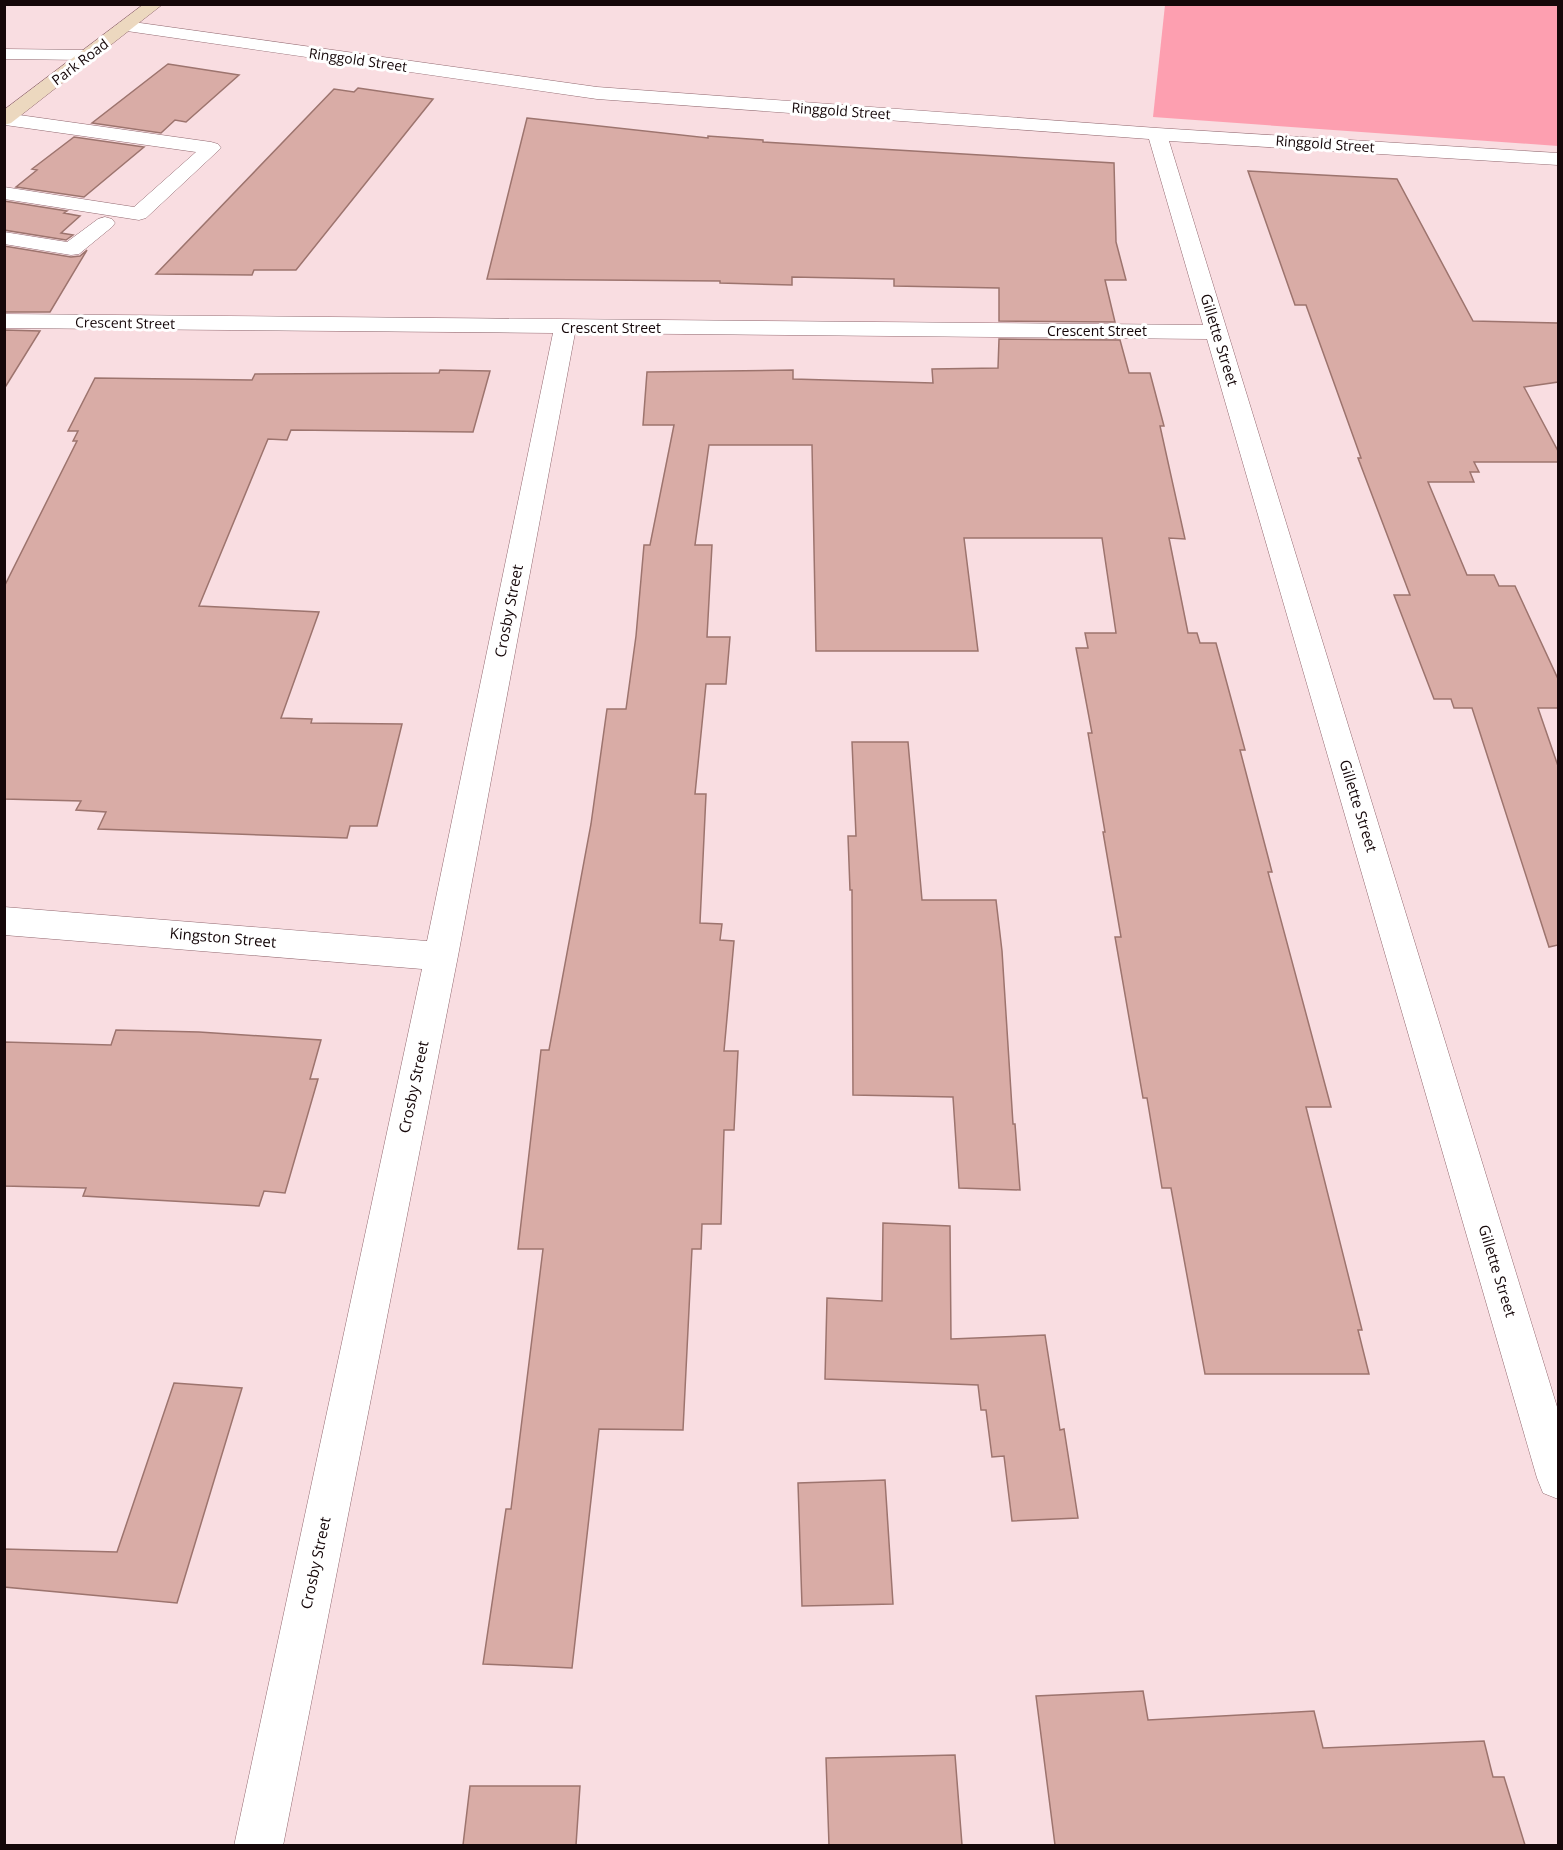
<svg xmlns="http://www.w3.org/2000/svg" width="1563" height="1850" viewBox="0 0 1563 1850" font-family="'Open Sans',sans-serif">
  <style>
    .green { fill: #fd9fb0 }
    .building { fill: #d9aca6; stroke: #9d746e; stroke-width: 1.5 }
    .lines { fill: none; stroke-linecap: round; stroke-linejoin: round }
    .lane-casing { stroke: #926970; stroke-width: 1 }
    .street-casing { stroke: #926970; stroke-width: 1 }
    .secondary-casing { stroke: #926970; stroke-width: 1 }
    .lane { fill: #fff; fill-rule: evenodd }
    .street { fill: #fff; fill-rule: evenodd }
    .secondary { fill: #ecd8bf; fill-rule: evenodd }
    .labels { text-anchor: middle; stroke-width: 6; stroke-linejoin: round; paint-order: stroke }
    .far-street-label { font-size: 14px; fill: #150709; stroke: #fff }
    .street-label { font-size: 15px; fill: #150709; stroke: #fff }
  </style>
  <rect width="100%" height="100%" fill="#f9dde1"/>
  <path class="green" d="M1165,5H1558V146L1153,117Z"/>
  <path class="building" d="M168,64L239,75L186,122L175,120L161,133L92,123Z
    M358,88L433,99L296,270H254L252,275L156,274L334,89L354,92Z
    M527,118L708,138V136L763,140V142L1114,163L1116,242L1126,280H1105L1115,322L999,321V288L894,286V279L792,277V285L720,283V281L487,279Z
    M74,137L144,147L84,197L16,187L37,170L32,169Z
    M1248,171L1397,179L1473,321L1558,323V382L1524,387L1558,451V462H1474L1479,472H1470L1474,482H1428L1467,575H1494L1499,586H1515L1558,679V708H1538L1558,766V945L1549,947L1472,708H1454L1451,699H1434L1394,595H1410L1358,458H1361L1306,305H1295Z
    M4,201L67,211L64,213L80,216L61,233L73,235L66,240L4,230Z
    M4,246L71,257L80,256L87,250L50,312H4Z
    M4,330L40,331L4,389Z
    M999,339L1120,340L1129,373H1150L1164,426H1160L1185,539L1169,538L1188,633H1197L1200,643H1216L1245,750H1240L1272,872H1268L1331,1107H1306L1362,1330H1358L1369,1374H1205L1171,1188H1162L1147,1098H1143L1115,937H1121L1103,832H1105L1088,733H1092L1076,648H1088L1085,633H1116L1102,538H964L978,651H816L812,445H709L695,545H712L707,637H730L726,684H706L695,794H706L700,923L722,924L720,940L734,941L724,1051H738L734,1130H724L721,1224H702L701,1249H692L683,1430L599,1429L572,1668L483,1664L506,1509H511L543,1249H518L541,1050H549L591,824L607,709H626L636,636L644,545H650L674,425H643L647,372L793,370V379L933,383L932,369L998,368Z
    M440,370L490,371L473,432L291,430L287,440L268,439L199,606L319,612L281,718L312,719L311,723L402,724L377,826H350L347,838L98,829L106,812L76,810L81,801L4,799V587L77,441H73L78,431H68L95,378L252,380L255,374L439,373Z
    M852,742H908L922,900H996L1002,951L1013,1124H1015L1020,1190L959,1188L953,1097L853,1095L852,890H850L848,836H856Z
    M116,1030L199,1032L321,1040L310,1079H318L285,1193L264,1191L259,1206L83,1196L86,1188L4,1186V1042L111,1045Z
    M883,1223L950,1226L951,1339L1045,1335L1060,1430L1064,1429L1078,1518L1012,1521L1004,1456L992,1457L986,1410H981L978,1385L825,1379L827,1298L882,1301Z
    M174,1383L242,1388L177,1603L4,1587V1549L117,1552Z
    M885,1480L893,1604L802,1606L798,1483Z
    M1143,1691L1148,1720L1314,1711L1323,1748L1484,1741L1493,1777H1504L1525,1845H1055L1036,1696Z
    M955,1755L962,1845H829L826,1758Z
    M470,1786H580L576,1845H463Z"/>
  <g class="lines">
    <g class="lane-casing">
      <path id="lane" d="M5,113L211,142L218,144L221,148L146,218L139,220L4,199V187L134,207L196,152L5,125Z
        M105,217L112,219L115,223L112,227L79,254L71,255L4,244V232L67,242L98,219Z"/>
    </g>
    <g class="street-casing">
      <path id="street" d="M126,21L597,87L1157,128L1558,153V165L1169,141L1558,1410V1499L1543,1493L1537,1478L1207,339L575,333L458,956L283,1846H234L422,969L4,935V907L427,941L553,333L4,328V314L1203,325L1149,139L597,99L120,30L117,26L120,22Z
        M4,49L88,50L94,51L97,55L94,59L88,60L4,59Z"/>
    </g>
    <g class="secondary-casing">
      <path id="secondary" d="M144,4H163L11,123L4,125V110Z"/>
    </g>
    <use href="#lane" class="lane"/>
    <use href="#street" class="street"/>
    <use href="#secondary" class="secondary"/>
  </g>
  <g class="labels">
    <g class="far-street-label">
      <text transform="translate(358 60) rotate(8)" y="5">Ringgold Street</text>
      <text transform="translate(80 62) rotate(-37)" y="5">Park Road</text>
      <text transform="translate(841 111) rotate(4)" y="5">Ringgold Street</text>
      <text transform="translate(1325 144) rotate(4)" y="5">Ringgold Street</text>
      <text transform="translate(125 323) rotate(1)" y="5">Crescent Street</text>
      <text x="611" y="333">Crescent Street</text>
      <text x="1097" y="336">Crescent Street</text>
    </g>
    <g class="street-label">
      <text transform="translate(1219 340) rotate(73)" y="5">Gillette Street</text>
      <text transform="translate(509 611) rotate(-79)" y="5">Crosby Street</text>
      <text transform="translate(1358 806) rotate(73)" y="5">Gillette Street</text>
      <text transform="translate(223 938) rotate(5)" y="5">Kingston Street</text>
      <text transform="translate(414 1087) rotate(-78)" y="5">Crosby Street</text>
      <text transform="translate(1497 1271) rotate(73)" y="5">Gillette Street</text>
      <text transform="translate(316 1563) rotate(-78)" y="5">Crosby Street</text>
    </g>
  </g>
  <rect width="1563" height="1850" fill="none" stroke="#150709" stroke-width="12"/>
</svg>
